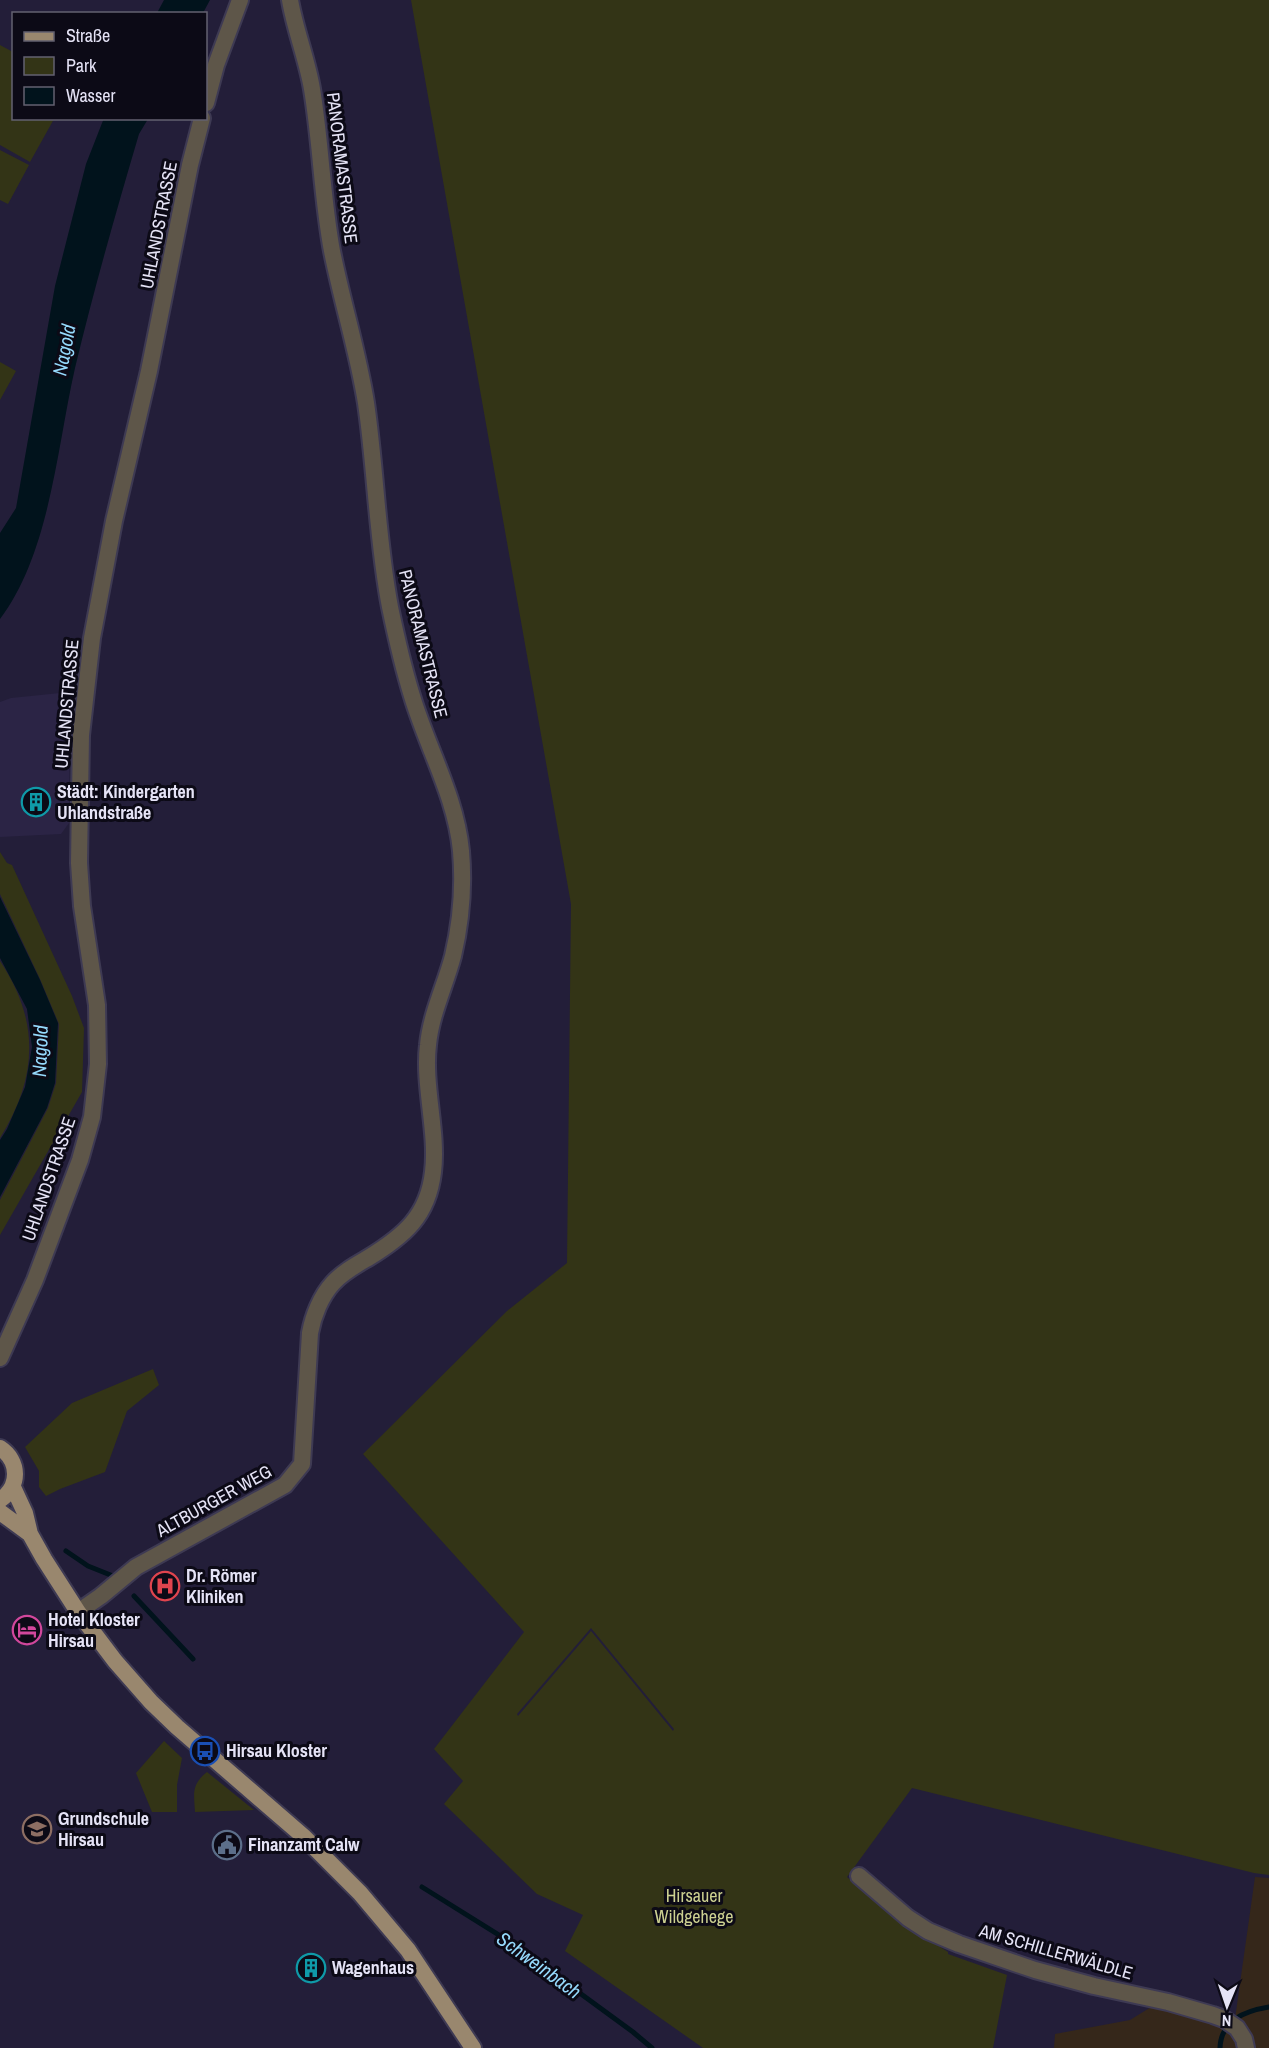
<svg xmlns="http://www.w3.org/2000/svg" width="1269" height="2048" viewBox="0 0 1269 2048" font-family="'Archivo Narrow',sans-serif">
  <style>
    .industrial { fill: #35271a }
    .built { fill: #2b2445 }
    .green { fill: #333416; fill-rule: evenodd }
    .water { fill: #01131c }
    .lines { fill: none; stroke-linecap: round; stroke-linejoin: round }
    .stream { stroke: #01131c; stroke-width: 5 }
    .minor-casing { stroke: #3e3a53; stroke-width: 20 }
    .primary-casing { stroke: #3e3a53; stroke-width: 20 }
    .minor { stroke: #5e5649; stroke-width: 16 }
    .primary { stroke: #99876e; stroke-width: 16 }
    .labels { text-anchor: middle; stroke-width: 6; stroke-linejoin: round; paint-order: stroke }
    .street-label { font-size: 18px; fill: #e5e3f6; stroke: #0c0a16 }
    .poi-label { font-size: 18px; font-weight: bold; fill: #e5e3f6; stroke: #0c0a16; text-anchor: start }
    .park-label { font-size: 18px; fill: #cdd191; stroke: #0c0a16 }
    .water-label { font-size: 20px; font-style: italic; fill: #95d9fc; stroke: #0c0a16 }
  </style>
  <rect width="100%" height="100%" fill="#231e39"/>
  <path class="industrial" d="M1255,1877L1269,1878V2048H1054L1055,2034L1130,2020L1156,2004L1219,2024L1233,2033Z"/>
  <path class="built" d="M70,692L69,823L61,834L0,837V702L11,698Z"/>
  <path class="green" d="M411,0H1269V1875L1254,1873L912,1788L847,1877L898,1920L948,1952V1954L1007,1975L993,2048H703L565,1951L583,1915L537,1894L444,1804L463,1781L434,1749L524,1632L363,1454L507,1311L567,1263L571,904ZM591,1628L674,1729L673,1731L591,1631L518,1716L517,1714Z
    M0,45L13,52L14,118L54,119L30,162L0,145Z
    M0,150L29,165L8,204L0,200Z
    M0,362L16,371L0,400Z
    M0,852L7,863L12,865L72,996L84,1028L82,1092L0,1235V1200L48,1108L56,1083L59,1024L40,979L0,894Z
    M0,961C40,1021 38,1077 0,1138Z
    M153,1369L159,1385L127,1411L105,1472L60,1489L46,1496L39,1487V1471L25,1447L72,1403Z
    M164,1741L182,1758L177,1785V1812H152L136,1773Z
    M207,1772L254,1810L195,1812C194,1793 191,1785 207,1772Z"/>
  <path class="water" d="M164,0H210L203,13H157Z
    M104,118L148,119L139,134C116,212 94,289 75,368C57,447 50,553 0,619V533L16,508L55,286L86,164Z
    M0,897L40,980L58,1023L55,1083L47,1108L0,1197V1140L7,1129L25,1087L32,1047L27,1009L0,958Z"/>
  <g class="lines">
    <path class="stream" d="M66,1551L88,1566L113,1576
      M134,1596L193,1659
      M422,1887L510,1942L633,2032L652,2048
      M1220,2048C1221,2020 1245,2011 1269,2007"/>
    <g class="minor-casing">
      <path id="minor" d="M206,103L216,65L240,0
        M0,1358L35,1280L80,1160L92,1117L98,1064L97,1005L82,906L79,863L81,735L92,638L114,521L149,371L190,165L202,118
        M78,1612L101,1596L136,1567L285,1485L302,1464L310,1333C313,1316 321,1296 333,1283C343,1272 356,1265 368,1258C404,1236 428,1216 433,1172C438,1132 423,1085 428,1045C431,1014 445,986 453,956C461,922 464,886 461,851C456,797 427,747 412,696C403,667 396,636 390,607C377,540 376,471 366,403C358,352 342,302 332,251C322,198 321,143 312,89C307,59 295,30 290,0
        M859,1876L908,1918L928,1931L959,1944L1035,1970L1094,1986L1168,2002L1213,2015L1224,2019L1237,2028L1244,2039L1246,2048"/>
    </g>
    <g class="primary-casing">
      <path id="primary" d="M0,1448C20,1461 20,1487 0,1500
        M13,1487L25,1513L30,1534L44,1559L78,1612L115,1661L151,1702L177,1727L303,1836L360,1893L408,1950L473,2048
        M0,1512L30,1534"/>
    </g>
    <use href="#minor" class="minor"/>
    <use href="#primary" class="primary"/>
  </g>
  <defs>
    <g id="building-ring" transform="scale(1.5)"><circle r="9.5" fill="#0c0a16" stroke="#0f9aa8" stroke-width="1.5"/><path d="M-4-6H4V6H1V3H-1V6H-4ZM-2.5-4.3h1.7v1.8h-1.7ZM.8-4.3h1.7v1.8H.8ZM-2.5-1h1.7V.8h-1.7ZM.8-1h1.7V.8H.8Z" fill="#0f9aa8"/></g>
    <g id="hospital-ring" transform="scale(1.5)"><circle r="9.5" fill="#0c0a16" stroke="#e0444e" stroke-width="1.5"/><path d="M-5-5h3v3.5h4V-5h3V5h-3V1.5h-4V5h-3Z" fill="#e0444e"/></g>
    <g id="hotel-ring" transform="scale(1.5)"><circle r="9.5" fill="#0c0a16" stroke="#d1479c" stroke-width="1.5"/><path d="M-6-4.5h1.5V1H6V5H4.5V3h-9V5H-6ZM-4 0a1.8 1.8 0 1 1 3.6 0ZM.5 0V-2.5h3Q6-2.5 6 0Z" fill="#d1479c"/></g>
    <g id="bus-ring" transform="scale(1.5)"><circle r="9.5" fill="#0c0a16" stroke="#1a4fb4" stroke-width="1.5"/><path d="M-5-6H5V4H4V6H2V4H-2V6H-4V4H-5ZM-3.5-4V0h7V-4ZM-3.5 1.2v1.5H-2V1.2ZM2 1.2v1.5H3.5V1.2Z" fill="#1a4fb4"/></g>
    <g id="school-ring" transform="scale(1.5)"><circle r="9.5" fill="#0c0a16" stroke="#8d6e63" stroke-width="1.5"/><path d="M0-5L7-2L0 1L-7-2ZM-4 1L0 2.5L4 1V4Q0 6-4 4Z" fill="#8d6e63"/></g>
    <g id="civic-ring" transform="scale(1.5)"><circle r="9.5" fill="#0c0a16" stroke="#5c6f8a" stroke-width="1.5"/><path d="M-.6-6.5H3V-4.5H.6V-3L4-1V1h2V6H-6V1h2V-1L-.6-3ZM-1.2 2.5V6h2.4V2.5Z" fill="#5c6f8a"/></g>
  </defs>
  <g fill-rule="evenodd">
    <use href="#building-ring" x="36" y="802"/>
    <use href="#hospital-ring" x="165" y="1586"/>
    <use href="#hotel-ring" x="27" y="1630"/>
    <use href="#bus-ring" x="205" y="1751"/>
    <use href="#school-ring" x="37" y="1829"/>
    <use href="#civic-ring" x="227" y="1845"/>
    <use href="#building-ring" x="311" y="1968"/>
  </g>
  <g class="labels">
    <g class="street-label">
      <text transform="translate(342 168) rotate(83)" y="6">PANORAMASTRASSE</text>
      <text transform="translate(159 225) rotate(-79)" y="6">UHLANDSTRASSE</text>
      <text transform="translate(423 644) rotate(76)" y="6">PANORAMASTRASSE</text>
      <text transform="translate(67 704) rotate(-85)" y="6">UHLANDSTRASSE</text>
      <text transform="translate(49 1179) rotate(-71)" y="6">UHLANDSTRASSE</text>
      <text transform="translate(214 1501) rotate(-29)" y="6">ALTBURGER WEG</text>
      <text transform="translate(1056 1952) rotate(16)" y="6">AM SCHILLERWÄLDLE</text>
    </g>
    <g class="poi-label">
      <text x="57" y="798">Städt: Kindergarten<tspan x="57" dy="21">Uhlandstraße</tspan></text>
      <text x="186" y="1582">Dr. Römer<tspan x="186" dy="21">Kliniken</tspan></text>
      <text x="48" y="1626">Hotel Kloster<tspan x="48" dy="21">Hirsau</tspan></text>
      <text x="226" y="1757">Hirsau Kloster</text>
      <text x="58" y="1825">Grundschule<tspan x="58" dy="21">Hirsau</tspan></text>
      <text x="248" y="1851">Finanzamt Calw</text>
      <text x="332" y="1974">Wagenhaus</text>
    </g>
    <g class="park-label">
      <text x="694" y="1902">Hirsauer<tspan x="694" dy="21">Wildgehege</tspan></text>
    </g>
    <g class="water-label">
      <text transform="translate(64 350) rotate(-79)" y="7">Nagold</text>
      <text transform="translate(40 1051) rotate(-88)" y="7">Nagold</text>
      <text transform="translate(539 1965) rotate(36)" y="7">Schweinbach</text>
    </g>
  </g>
  <rect x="12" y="12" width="195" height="108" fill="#0c0a16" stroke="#636170" stroke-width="1.5"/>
  <rect x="24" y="32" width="30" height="9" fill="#99876e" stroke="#636170" stroke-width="1.5"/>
  <text x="66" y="42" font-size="18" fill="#e5e3f6">Straße</text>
  <rect x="24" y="57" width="30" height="18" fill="#333416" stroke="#636170" stroke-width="1.5"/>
  <text x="66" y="72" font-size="18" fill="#e5e3f6">Park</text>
  <rect x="24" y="87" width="30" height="18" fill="#01131c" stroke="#636170" stroke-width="1.5"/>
  <text x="66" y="102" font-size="18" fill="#e5e3f6">Wasser</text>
  <g transform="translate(1227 2006) rotate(182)" stroke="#0c0a16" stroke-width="4.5" paint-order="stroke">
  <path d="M0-4.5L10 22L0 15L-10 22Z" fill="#e5e3f6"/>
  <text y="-9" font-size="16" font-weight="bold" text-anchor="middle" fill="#e5e3f6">N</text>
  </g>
</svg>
